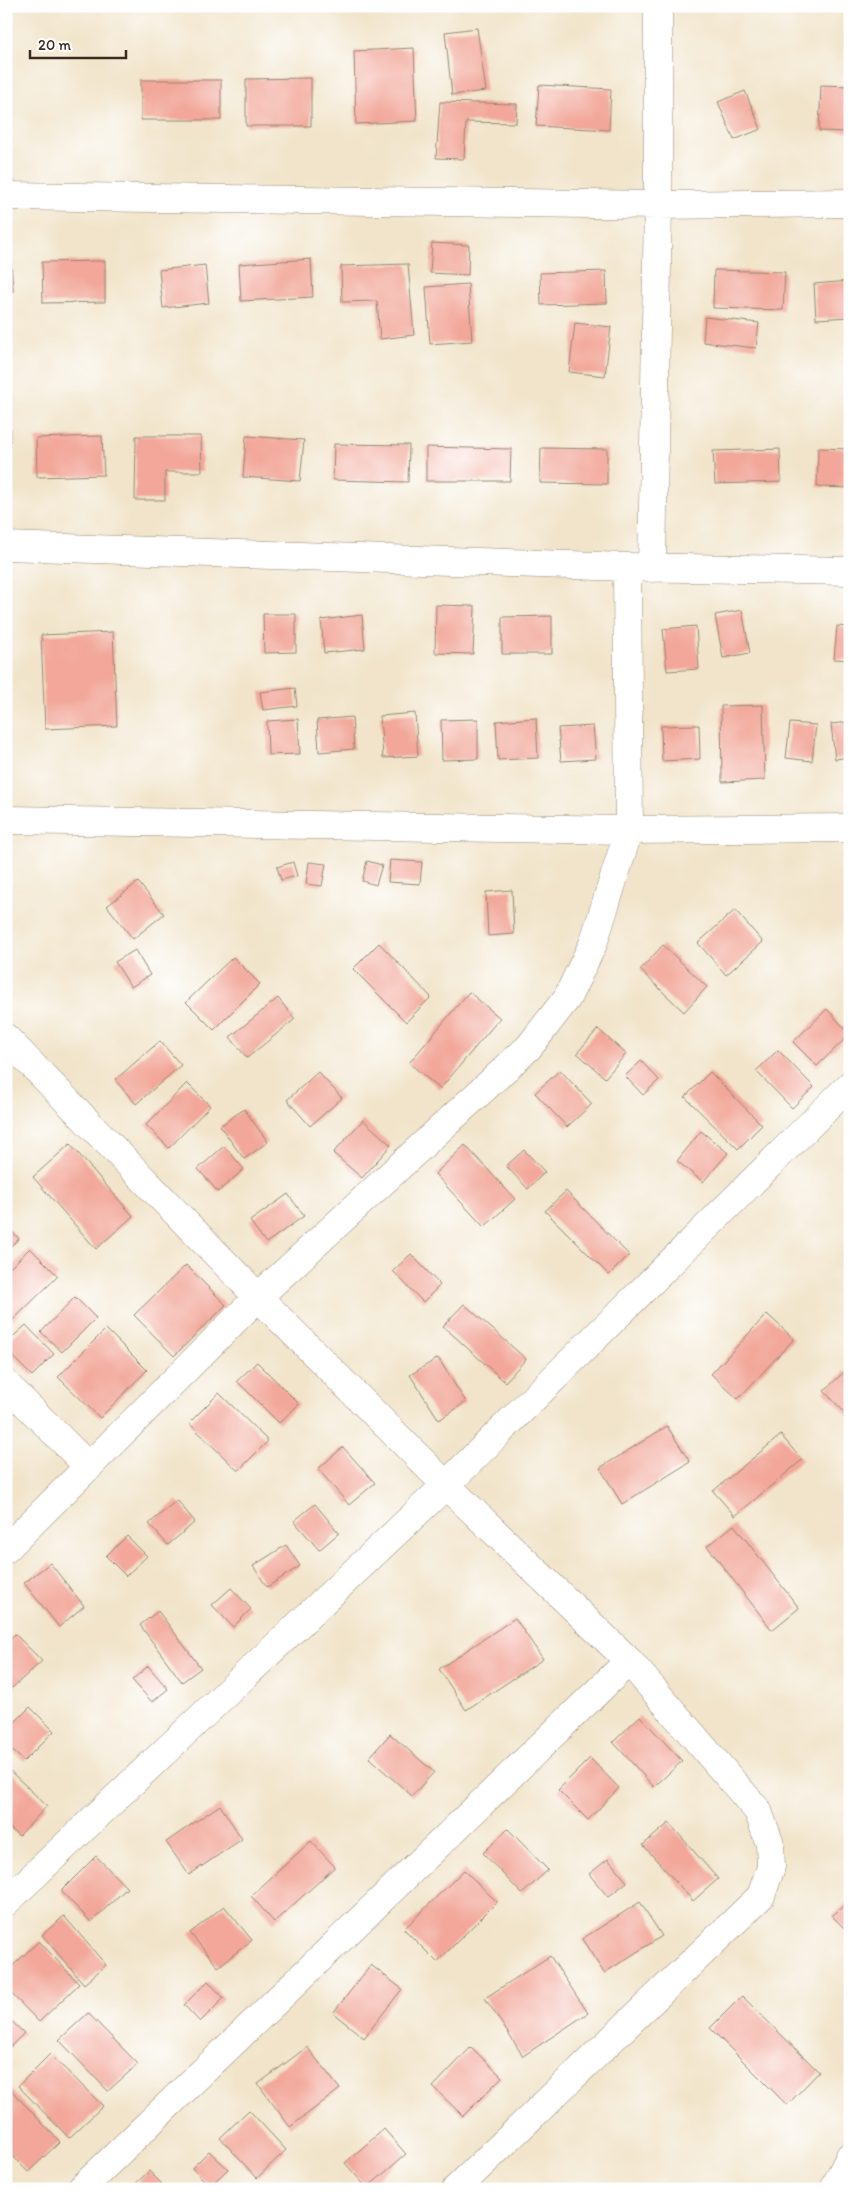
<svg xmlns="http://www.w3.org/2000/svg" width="856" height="2195" viewBox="0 0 856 2195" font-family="Itim,sans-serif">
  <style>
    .building { fill: #f2a79a }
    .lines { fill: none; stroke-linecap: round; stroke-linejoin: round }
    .minor-casing { stroke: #968774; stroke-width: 29 }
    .minor { stroke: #fff; stroke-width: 28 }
  </style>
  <rect width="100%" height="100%" fill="#fff"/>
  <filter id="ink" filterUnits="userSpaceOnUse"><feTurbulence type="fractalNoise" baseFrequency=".02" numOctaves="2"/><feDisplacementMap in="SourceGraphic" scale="10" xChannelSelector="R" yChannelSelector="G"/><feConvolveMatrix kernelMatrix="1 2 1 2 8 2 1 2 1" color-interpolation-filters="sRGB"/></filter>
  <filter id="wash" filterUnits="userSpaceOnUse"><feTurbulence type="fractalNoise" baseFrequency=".0096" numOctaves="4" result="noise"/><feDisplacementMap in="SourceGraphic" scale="20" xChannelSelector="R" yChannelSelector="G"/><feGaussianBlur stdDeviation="1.12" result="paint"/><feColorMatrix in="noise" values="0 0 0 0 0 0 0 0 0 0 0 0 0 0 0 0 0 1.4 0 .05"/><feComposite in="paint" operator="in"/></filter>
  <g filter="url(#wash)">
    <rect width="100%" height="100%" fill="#f1e4ca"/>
    <g id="blocks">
      <path class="building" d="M477,28L486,91L452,95L445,32Z
        M414,48L417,121L356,124L354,51Z
        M311,78V126H246V79Z
        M141,80H221V120H141Z
        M539,85L611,89L609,130L536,126Z
        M821,85L850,86V132L819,131Z
        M745,91L761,129L734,140L718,102Z
        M440,102L517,104L516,123L466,122L464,159L436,158Z
        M6,222H8L13,291L6,292Z
        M432,243L469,245L468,275L430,273Z
        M311,259L313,297L241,301L239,264Z
        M105,261V302L43,303L42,262Z
        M408,264L414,335L380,339L377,301L342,302L341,266Z
        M205,265L209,303L163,308L159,270Z
        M714,270L785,272L783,310L713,308Z
        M606,271L607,303L541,305L540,273Z
        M850,281V317L816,319L814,284Z
        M468,284L472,341L430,344L426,287Z
        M705,317L759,323L756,348L703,342Z
        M575,323L611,327L605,376L569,372Z
        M6,429H11L8,476H6Z
        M102,436L104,475L37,477L36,438Z
        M136,436H201L202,472H165V500H135Z
        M246,436L304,440L300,481L243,477Z
        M334,444L409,445L408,482L333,480Z
        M426,447L511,449L510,481H426Z
        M541,448L607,449V484L540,483Z
        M818,448L850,449V488L817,487Z
        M780,449L781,482L715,484L713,451Z
        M436,605L475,606L473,654L435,653Z
        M742,610L750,653L723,658L715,615Z
        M263,614H296V652L264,653Z
        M362,615L365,649L324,653L321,620Z
        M552,616V654H502V617Z
        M696,626L699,669L667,671L663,629Z
        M837,626L850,627V660L834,659Z
        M113,632L117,726L45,729L41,635Z
        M295,688L297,706L263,710L260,692Z
        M763,705L765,780L722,782L721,706Z
        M415,713L418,756L383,758L380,716Z
        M352,717L354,749L319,752L317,720Z
        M536,718L538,758L498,760L496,721Z
        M298,719L300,754L268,755L267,721Z
        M478,719V759L442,760L441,720Z
        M850,722V757L835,759L831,724Z
        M790,723L816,725L812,761L786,758Z
        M699,725L700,759L662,761L661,726Z
        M593,726L596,759L561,761L558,728Z
        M390,860L422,862L420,884L388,882Z
        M367,861L382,865L376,885L362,881Z
        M293,862L297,876L281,880L277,867Z
        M309,862L326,864L322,886L306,884Z
        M138,882L164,914L133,939L107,906Z
        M512,890L514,934L488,936L486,892Z
        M735,910L763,942L726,975L698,943Z
        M379,943L431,997L406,1022L353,969Z
        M663,945L707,987L684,1012L640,970Z
        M135,950L150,975L131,987L115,962Z
        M233,957L260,984L214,1030L186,1002Z
        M469,992L500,1018L440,1089L409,1063Z
        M278,998L295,1019L247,1058L230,1037Z
        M827,1009L850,1034L817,1066L793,1042Z
        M598,1029L626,1054L605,1078L577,1053Z
        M160,1041L181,1065L136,1104L115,1080Z
        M778,1050L814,1087L792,1108L756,1071Z
        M641,1061L659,1080L643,1095L625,1076Z
        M560,1070L592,1104L567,1127L535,1093Z
        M318,1072L342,1098L310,1126L287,1100Z
        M710,1072L762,1125L738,1149L685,1097Z
        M187,1083L210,1106L169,1148L146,1125Z
        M244,1109L268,1142L244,1159L220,1126Z
        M363,1120L391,1145L362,1178L333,1153Z
        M701,1131L728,1153L703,1182L677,1161Z
        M70,1144L133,1216L96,1249L33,1177Z
        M465,1145L515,1199L484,1227L435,1174Z
        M224,1146L244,1169L218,1192L198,1169Z
        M524,1150L545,1172L528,1189L506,1166Z
        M566,1191L629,1255L609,1275L545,1211Z
        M288,1194L304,1216L266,1243L250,1221Z
        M6,1225L19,1239L6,1250Z
        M30,1248L58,1276L13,1320L6,1313V1272Z
        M411,1254L440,1285L423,1302L393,1271Z
        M186,1265L226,1305L174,1356L134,1315Z
        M75,1297L96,1318L62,1352L41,1332Z
        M464,1304L526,1359L505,1382L443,1326Z
        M767,1314L794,1339L738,1399L711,1374Z
        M26,1325L54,1354L32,1376L6,1350V1343Z
        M106,1329L147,1370L100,1418L58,1377Z
        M438,1358L466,1402L439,1420L410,1375Z
        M257,1362L299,1404L279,1423L237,1381Z
        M845,1371L850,1376V1418L824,1391Z
        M219,1393L268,1441L238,1471L189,1423Z
        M667,1426L690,1462L622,1504L600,1468Z
        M781,1435L802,1460L735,1516L713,1491Z
        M343,1447L375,1483L349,1505L318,1469Z
        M177,1500L195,1522L168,1545L149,1524Z
        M315,1504L339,1533L319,1550L294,1521Z
        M734,1525L799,1608L772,1630L707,1546Z
        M127,1536L147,1556L126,1576L106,1556Z
        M286,1545L300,1566L267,1587L253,1566Z
        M50,1563L84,1606L59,1627L24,1583Z
        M231,1588L251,1609L233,1627L212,1605Z
        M158,1611L201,1668L182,1682L140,1625Z
        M515,1618L543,1659L466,1710L439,1669Z
        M15,1634L42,1661L12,1688L6,1682V1642Z
        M148,1666L168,1689L152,1702L132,1680Z
        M30,1707L54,1731L24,1761L6,1745V1731Z
        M640,1716L682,1761L654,1787L613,1742Z
        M390,1734L434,1772L412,1796L369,1758Z
        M590,1758L619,1788L588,1820L558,1790Z
        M6,1767L47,1806L19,1836L6,1825Z
        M220,1805L242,1839L189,1875L166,1842Z
        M669,1823L718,1879L693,1901L643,1845Z
        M508,1829L548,1870L522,1894L483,1853Z
        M311,1841L335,1867L274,1922L251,1896Z
        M96,1856L127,1888L91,1922L61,1891Z
        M608,1859L627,1882L608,1897L589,1874Z
        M464,1870L497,1902L437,1962L404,1929Z
        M850,1900V1934L832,1916Z
        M640,1902L662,1936L604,1973L582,1939Z
        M224,1906L252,1940L218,1967L190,1933Z
        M64,1916L106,1965L84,1984L42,1935Z
        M39,1941L79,1984L39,2022L6,1988V1972Z
        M550,1956L588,2013L523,2056L485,1998Z
        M371,1965L402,1989L364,2038L333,2013Z
        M208,1981L224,1998L200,2022L184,2005Z
        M742,1996L819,2072L787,2105L710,2028Z
        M88,2013L138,2064L108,2091L59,2040Z
        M6,2016L24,2033L6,2051Z
        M307,2047L340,2089L290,2127L258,2084Z
        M471,2047L502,2077L463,2116L433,2087Z
        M50,2054L103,2106L69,2138L18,2086Z
        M11,2090L60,2142L28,2172L6,2149V2094Z
        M249,2110L286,2150L257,2178L220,2138Z
        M384,2129L406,2154L367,2188L345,2163Z
        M209,2151L228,2169L210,2186L192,2168Z
        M149,2171L167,2189H130Z"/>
    </g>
  </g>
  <g filter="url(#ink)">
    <use href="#blocks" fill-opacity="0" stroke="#968774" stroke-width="1"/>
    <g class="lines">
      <g class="minor-casing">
        <path id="minor" d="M6,196L658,205L850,203
          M6,546L627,567L850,571
          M652,568L658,205V6
          M6,820L629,830L850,828
          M6,1038L258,1297L446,1485L629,1661L758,1811L770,1844L771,1867L761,1896L456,2189
          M6,1384L89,1467
          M6,1549L258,1297L529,1047L567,998L593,944L629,830L627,567
          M6,1902L446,1485L850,1085
          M81,2189L629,1661
          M834,2189L850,2156"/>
      </g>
      <use href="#minor" class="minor"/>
    </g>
  </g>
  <rect width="856" height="2195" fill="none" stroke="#fff" stroke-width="25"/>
  <path d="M30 50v8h96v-8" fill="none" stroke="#3b2a1e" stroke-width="2.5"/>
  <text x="38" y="50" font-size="15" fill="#3b2a1e" stroke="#ffffff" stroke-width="4" paint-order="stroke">20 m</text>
</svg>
